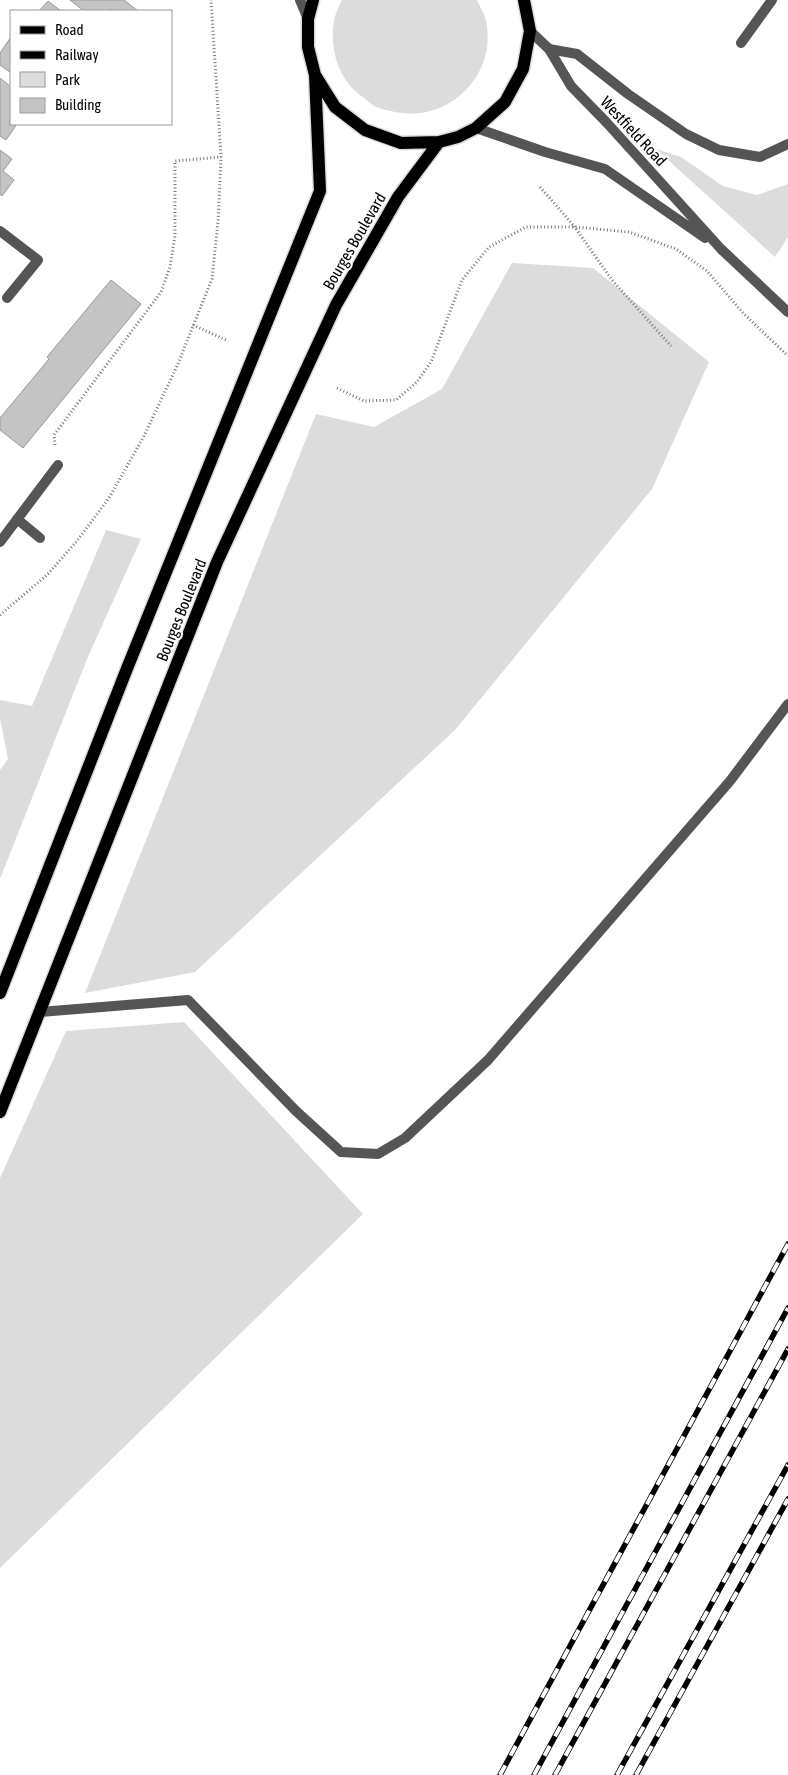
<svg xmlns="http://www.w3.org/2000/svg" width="788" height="1775" viewBox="0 0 788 1775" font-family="'Asap Condensed',sans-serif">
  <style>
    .green { fill: #dcdcdc }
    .building { fill: #c4c4c4; stroke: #999 }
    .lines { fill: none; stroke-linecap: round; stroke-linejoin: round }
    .primary-casing { stroke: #dbdbdb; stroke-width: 15 }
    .path { stroke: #777; stroke-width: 3; stroke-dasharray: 1 2.5; stroke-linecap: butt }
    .service { stroke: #555; stroke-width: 10 }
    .minor { stroke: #555; stroke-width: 10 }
    .tertiary { stroke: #555; stroke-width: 10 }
    .primary { stroke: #000; stroke-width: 12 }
    .rail-casing { stroke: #000; stroke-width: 5.5 }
    .rail { stroke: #fff; stroke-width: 4; stroke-dasharray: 11; stroke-linecap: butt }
    .labels { text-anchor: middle; stroke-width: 4; stroke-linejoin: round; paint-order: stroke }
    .street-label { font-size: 16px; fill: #000; stroke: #fff }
  </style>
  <rect width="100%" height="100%" fill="#fff"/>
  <path class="green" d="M342,0H477C480,7 485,14 486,21C498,77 445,126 391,111C386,110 381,109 376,107C372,105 368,101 364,98C349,88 339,73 335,55C331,36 332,17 342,0Z
    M656,149L681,157L723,186L757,195L788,184V237L775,257Z
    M512,263L593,268L709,362L652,489L455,730L195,972L85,993L316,414L374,427L442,389Z
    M106,530L141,539L87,659L0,879V770L8,759L0,718V700L32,706Z
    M184,1022L363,1214L0,1568V1178L66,1031Z"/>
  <path class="building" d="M70,0H124L138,11H113L110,9L109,11H84Z
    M48,1L61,11H39Z
    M11,37V73L0,65V53Z
    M0,78L11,87V124H17L6,140L0,136Z
    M0,150L12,159L3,171L14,180L2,196L0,194Z
    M111,280L141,304L23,448L0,430V418L49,359L47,357Z"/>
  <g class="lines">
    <g class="primary-casing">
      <path id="primary" d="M313,0L308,19V47L315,75L335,107L365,130L401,143L439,142L458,137L476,128L505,102L523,69L530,31L524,0
        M0,993L126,671L320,191L315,75
        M0,1112L217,562L336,305L398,197L439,142"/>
    </g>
    <path class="path" d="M540,187L574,226
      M574,226L612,280L671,346
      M193,325L226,340
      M337,388L364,401L396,400L417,382L431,362L462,280L489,247L526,227H575L629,232L676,249L707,271L743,313L788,356
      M55,445L54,435L161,292L170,267L175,235V161L221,157
      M0,615L48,574L77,541L109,498L144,436L177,366L212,279L218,222L221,157L211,0"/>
    <path class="service" d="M741,43L772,0
      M0,231L38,260L7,298
      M40,1012L188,1000L296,1111L341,1152L378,1154L405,1138L488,1060L730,781L788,704"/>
    <path class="minor" d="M549,49L577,54L628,94L686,134L719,150L760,157L788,144
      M17,519L40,538
      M0,542L58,465"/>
    <path class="tertiary" d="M300,0L308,19
      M530,31L549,49L571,86L607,123L721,249L788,312
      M476,128L545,152L605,169L705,238"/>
    <use href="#primary" class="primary"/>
    <g class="rail-casing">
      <path id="rail" d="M500,1775L788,1244
        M534,1775L788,1308
        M555,1775L788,1349
        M617,1775L788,1465
        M636,1775L788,1499"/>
    </g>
    <use href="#rail" class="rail"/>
  </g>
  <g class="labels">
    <g class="street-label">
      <text transform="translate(634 131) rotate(47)" y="6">Westfield Road</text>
      <text transform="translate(354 241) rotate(-60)" y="6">Bourges Boulevard</text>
      <text transform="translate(181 610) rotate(-68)" y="6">Bourges Boulevard</text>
    </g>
  </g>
  <rect x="10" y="10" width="162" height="115" fill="#ffffff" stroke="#999999"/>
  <rect x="20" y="26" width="25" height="8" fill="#000000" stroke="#999999"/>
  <text x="55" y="35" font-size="15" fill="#000000">Road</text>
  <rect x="20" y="51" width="25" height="8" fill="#000000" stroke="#999999"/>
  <text x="55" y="60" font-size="15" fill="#000000">Railway</text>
  <rect x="20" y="72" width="25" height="15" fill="#dcdcdc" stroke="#999999"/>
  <text x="55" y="85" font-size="15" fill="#000000">Park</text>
  <rect x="20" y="98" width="25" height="15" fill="#c4c4c4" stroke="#999999"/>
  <text x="55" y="110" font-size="15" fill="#000000">Building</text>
</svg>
